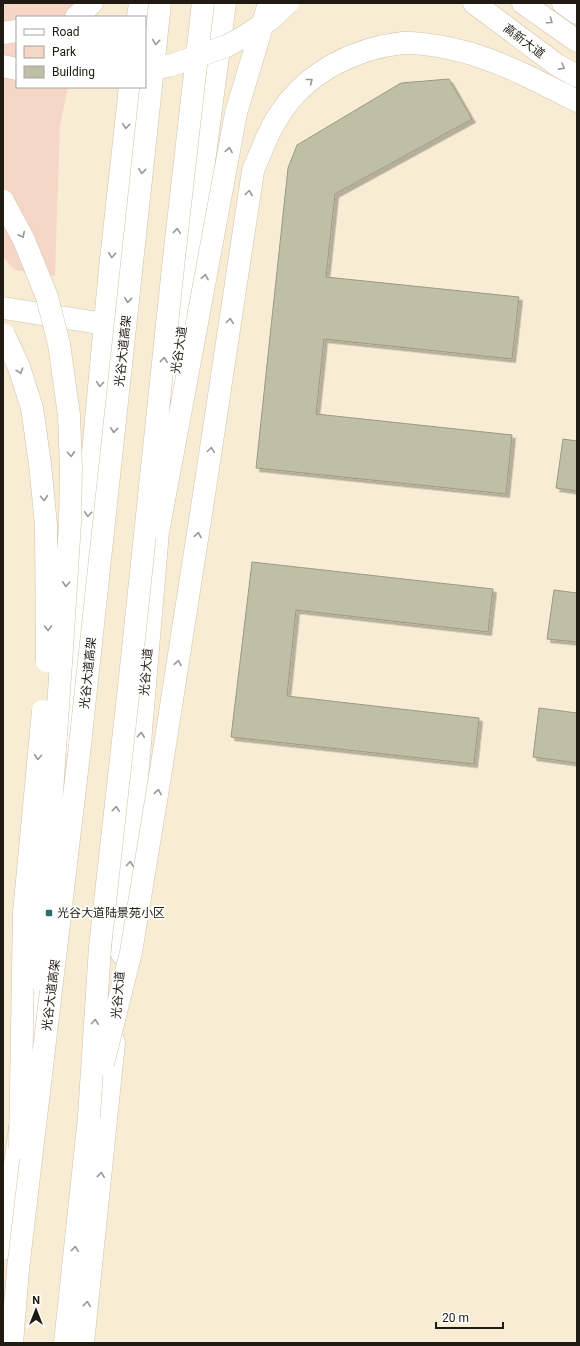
<svg xmlns="http://www.w3.org/2000/svg" width="580" height="1346" viewBox="0 0 580 1346" font-family="Roboto,'Noto Sans SC',sans-serif">
  <style>
    .green { fill: #f6d7c7 }
    .building { fill: #bfbfa5; stroke: #999a81; filter: url(#shadow) }
    .lines { fill: none; stroke-linecap: round; stroke-linejoin: round }
    .minor-casing { stroke: #cdc3aa; stroke-width: 23 }
    .major-casing { stroke: #cdc3aa; stroke-width: 23 }
    .highway-casing { stroke: #cdc3aa; stroke-width: 23 }
    .minor { stroke: #fff; stroke-width: 22 }
    .major { stroke: #fff; stroke-width: 22 }
    .highway { stroke: #fff; stroke-width: 22 }
    .highway-bridge-casing { stroke: #cdc3aa; stroke-width: 23; stroke-linecap: butt }
    .highway-bridge { stroke: #fff; stroke-width: 22 }
    .oneway { stroke: #9a9894 }
    .poi-dot { fill: #297169; stroke: #fff; stroke-width: 1.5 }
    .labels { text-anchor: middle; stroke-width: 3.5; stroke-linejoin: round; paint-order: stroke }
    .street-label { font-size: 12px; fill: #1f1b12; stroke: #fff }
    .poi-label { font-size: 12px; fill: #1f1b12; stroke: #fff; text-anchor: start }
  </style>
  <defs>
    <filter id="shadow"><feDropShadow dx="3.5" dy="3.5" stdDeviation="0" flood-color="#0004"/></filter>
  </defs>
  <rect width="100%" height="100%" fill="#f8edd4"/>
  <path class="green" d="M3,3H87L84,17H17V87H68L60,126L55,276L14,270L3,256Z"/>
  <path class="building" d="M449,79L472,119L335,194L326,277L519,297L512,359L324,339L316,414L512,435L506,494L256,468L288,168L297,145L401,83Z
    M563,439L577,441V491L556,488Z
    M252,562L493,589L488,632L296,610L287,696L479,718L474,764L231,737Z
    M554,590L577,593V642L547,639Z
    M539,708L577,713V763L533,757Z"/>
  <g class="lines">
    <g class="minor-casing">
      <path id="minor" d="M563,3L577,13
        M3,308L105,324"/>
    </g>
    <g class="major-casing">
      <path id="major" d="M474,3L557,65L577,76
        M138,17L140,3
        M172,404L225,3
        M66,743L110,269L130,87
        M122,954L160,508
        M29,1072L43,960
        M3,1249L20,1128
        M83,1343L114,1042"/>
    </g>
    <g class="highway-casing">
      <path id="highway" d="M523,3L577,41
        M76,17L92,3
        M3,33L17,31
        M3,66L17,69
        M205,488L253,171C262,149 270,127 284,108C311,70 357,48 403,43C424,42 457,49 478,56C512,67 545,85 577,101
        M65,1343L89,1117"/>
    </g>
    <use href="#minor" class="minor"/>
    <use href="#major" class="major"/>
    <use href="#highway" class="highway"/>
    <g class="highway-bridge-casing">
      <path id="highway-bridge" d="M145,70L169,66L227,46L245,36L271,19L288,3
        M3,201L24,240L47,297L59,344L69,415L71,467L70,523L62,649L39,979
        M4,335L19,367L32,408L40,464L46,525L47,661
        M159,527L236,113L269,3
        M103,1064L131,952L162,764L205,488
        M89,1117L100,947L129,687L174,258L203,3
        M20,1148L24,913L43,711
        M12,1343L18,1269L79,754L160,3"/>
    </g>
    <use href="#highway-bridge" class="highway-bridge"/>
  </g>
  <defs><path id="oneway-chevron" d="M-2-3.5L2.5 0L-2 3.5" fill="none" stroke-width="1.6" stroke-linecap="round" stroke-linejoin="round"/></defs>
  <g class="oneway">
    <use href="#oneway-chevron" transform="translate(550 21) rotate(35)"/>
    <use href="#oneway-chevron" transform="translate(156 42) rotate(96)"/>
    <use href="#oneway-chevron" transform="translate(562 67) rotate(29)"/>
    <use href="#oneway-chevron" transform="translate(310 81) rotate(-38)"/>
    <use href="#oneway-chevron" transform="translate(126 126) rotate(96)"/>
    <use href="#oneway-chevron" transform="translate(229 150) rotate(-80)"/>
    <use href="#oneway-chevron" transform="translate(142 171) rotate(96)"/>
    <use href="#oneway-chevron" transform="translate(249 193) rotate(-81)"/>
    <use href="#oneway-chevron" transform="translate(177 231) rotate(-84)"/>
    <use href="#oneway-chevron" transform="translate(22 235) rotate(63)"/>
    <use href="#oneway-chevron" transform="translate(112 255) rotate(96)"/>
    <use href="#oneway-chevron" transform="translate(205 277) rotate(-79)"/>
    <use href="#oneway-chevron" transform="translate(128 300) rotate(96)"/>
    <use href="#oneway-chevron" transform="translate(230 321) rotate(-82)"/>
    <use href="#oneway-chevron" transform="translate(164 360) rotate(-84)"/>
    <use href="#oneway-chevron" transform="translate(20 371) rotate(71)"/>
    <use href="#oneway-chevron" transform="translate(100 384) rotate(95)"/>
    <use href="#oneway-chevron" transform="translate(114 430) rotate(96)"/>
    <use href="#oneway-chevron" transform="translate(211 450) rotate(-82)"/>
    <use href="#oneway-chevron" transform="translate(71 454) rotate(87)"/>
    <use href="#oneway-chevron" transform="translate(44 498) rotate(85)"/>
    <use href="#oneway-chevron" transform="translate(88 514) rotate(95)"/>
    <use href="#oneway-chevron" transform="translate(198 535) rotate(-81)"/>
    <use href="#oneway-chevron" transform="translate(66 584) rotate(93)"/>
    <use href="#oneway-chevron" transform="translate(48 628) rotate(89)"/>
    <use href="#oneway-chevron" transform="translate(178 663) rotate(-81)"/>
    <use href="#oneway-chevron" transform="translate(141 735) rotate(-85)"/>
    <use href="#oneway-chevron" transform="translate(38 757) rotate(95)"/>
    <use href="#oneway-chevron" transform="translate(158 792) rotate(-80)"/>
    <use href="#oneway-chevron" transform="translate(116 809) rotate(-84)"/>
    <use href="#oneway-chevron" transform="translate(130 864) rotate(-85)"/>
    <use href="#oneway-chevron" transform="translate(95 1022) rotate(-86)"/>
    <use href="#oneway-chevron" transform="translate(101 1175) rotate(-84)"/>
    <use href="#oneway-chevron" transform="translate(75 1249) rotate(-84)"/>
    <use href="#oneway-chevron" transform="translate(87 1304) rotate(-84)"/>
  </g>
  <rect class="poi-dot" x="45" y="909" width="8" height="8" rx="2"/>
  <g class="labels">
    <g class="street-label">
      <text transform="translate(524 41) rotate(37)" y="4">高新大道</text>
      <text transform="translate(179 350) rotate(-82)" y="4">光谷大道</text>
      <text transform="translate(123 351) rotate(-84)" y="4">光谷大道高架</text>
      <text transform="translate(146 672) rotate(-85)" y="4">光谷大道</text>
      <text transform="translate(88 673) rotate(-84)" y="4">光谷大道高架</text>
      <text transform="translate(51 995) rotate(-83)" y="4">光谷大道高架</text>
      <text transform="translate(118 995) rotate(-85)" y="4">光谷大道</text>
    </g>
    <g class="poi-label">
      <text x="57" y="917">光谷大道陆景苑小区</text>
    </g>
  </g>
  <rect width="580" height="1346" fill="none" stroke="#1f1b12" stroke-width="8"/>
  <rect x="16" y="16" width="130" height="72" fill="#ffffff" stroke="#a5a4a0"/>
  <rect x="24" y="29" width="20" height="6" fill="#ffffff" stroke="#a5a4a0"/>
  <text x="52" y="36" font-size="12" fill="#1f1b12">Road</text>
  <rect x="24" y="46" width="20" height="12" fill="#f6d7c7" stroke="#a5a4a0"/>
  <text x="52" y="56" font-size="12" fill="#1f1b12">Park</text>
  <rect x="24" y="66" width="20" height="12" fill="#bfbfa5" stroke="#a5a4a0"/>
  <text x="52" y="76" font-size="12" fill="#1f1b12">Building</text>
  <g transform="translate(36 1310)" stroke="#ffffff" stroke-width="3" paint-order="stroke">
  <path d="M0-3L7 15L0 10L-7 15Z" fill="#1f1b12"/>
  <text y="-6" font-size="11" font-weight="bold" text-anchor="middle" fill="#1f1b12">N</text>
  </g>
  <path d="M436 1322v6h67v-6" fill="none" stroke="#1f1b12" stroke-width="2"/>
  <text x="442" y="1322" font-size="12" fill="#1f1b12" stroke="#ffffff" stroke-width="3" paint-order="stroke">20 m</text>
</svg>
